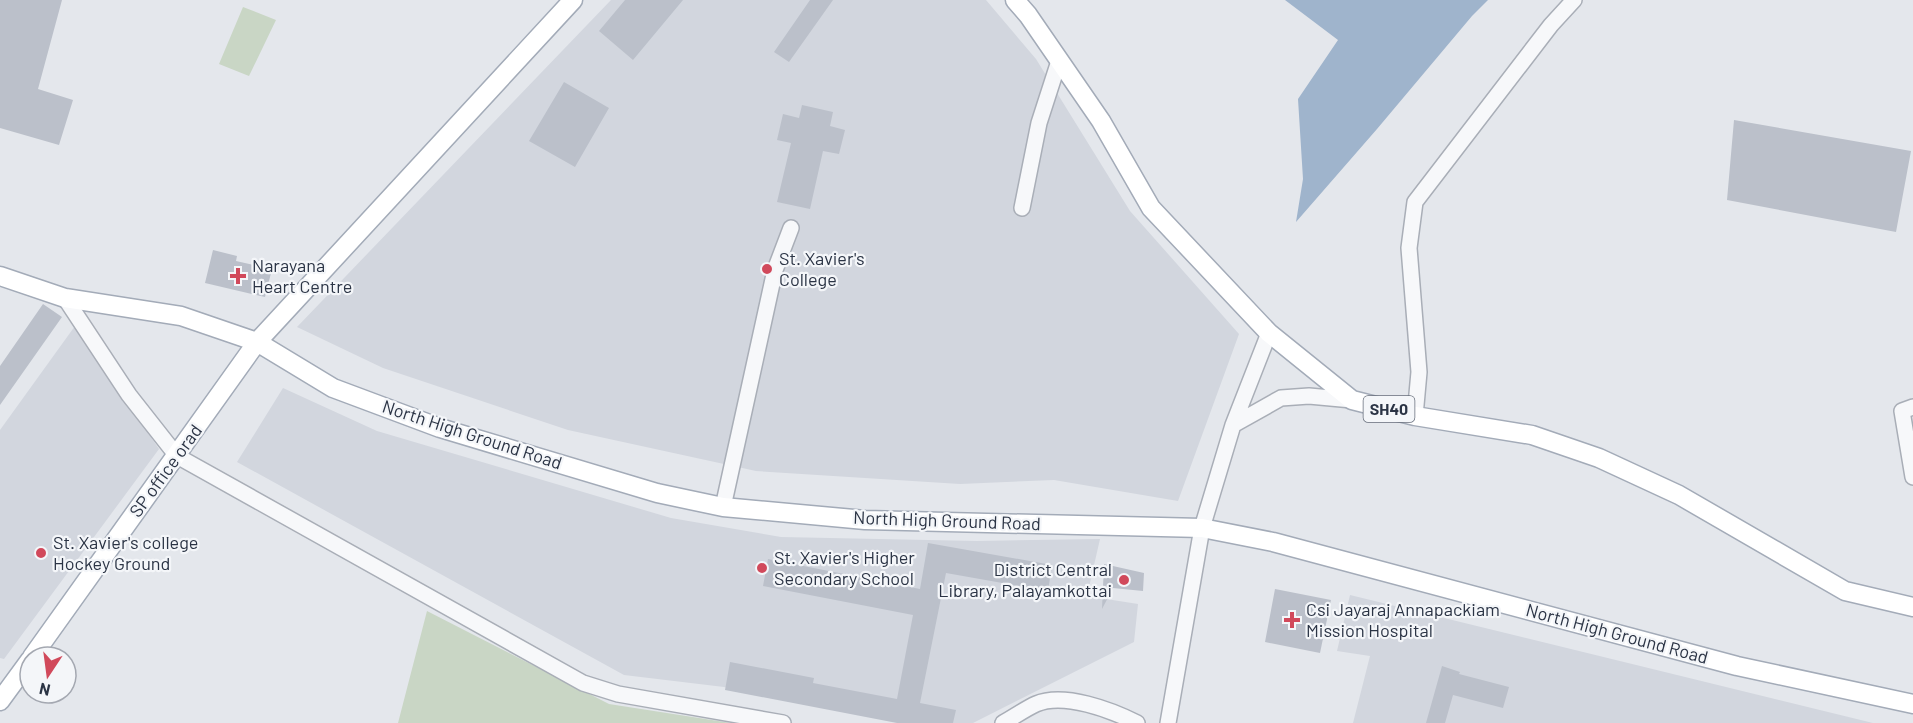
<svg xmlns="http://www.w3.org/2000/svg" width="1913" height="723" viewBox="0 0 1913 723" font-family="Barlow,sans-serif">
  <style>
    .built { fill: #d2d6de }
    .green { fill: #c9d6c5 }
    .water { fill: #9fb4cc }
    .building { fill: #bbc0ca }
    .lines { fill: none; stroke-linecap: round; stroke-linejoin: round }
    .minor-casing { stroke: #a9aeb7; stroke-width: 18 }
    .major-casing { stroke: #a3abb8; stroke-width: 21 }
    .minor { stroke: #f7f8fa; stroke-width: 15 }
    .major { stroke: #fff; stroke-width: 18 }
    .poi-dot { fill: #d1495b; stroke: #f4f6f9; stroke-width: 2 }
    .labels { text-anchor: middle; stroke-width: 4.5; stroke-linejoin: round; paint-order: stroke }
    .shield { fill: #f4f6f9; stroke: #676e7b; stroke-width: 1.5 }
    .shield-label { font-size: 16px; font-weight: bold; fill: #2b3445 }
    .poi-label { font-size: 18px; fill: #2b3445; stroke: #f4f6f9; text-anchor: start }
    .street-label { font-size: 18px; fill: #2b3445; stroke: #f4f6f9 }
  </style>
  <rect width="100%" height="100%" fill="#e4e7ec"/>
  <path class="built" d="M611,0H986L1036,59L1130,211L1239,334L1178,501L1054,480L960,484L756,471L568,430L383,368L297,327Z
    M75,326L159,449L4,659L0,658V430Z
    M283,388L377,431L671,518L781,537L977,541L1100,539L1087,596L1138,604L1134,642L973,723H911L724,687L624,675L237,462Z
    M1350,595L1873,723H1353L1370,656L1337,651Z"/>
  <path class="green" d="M243,7L276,20L249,76L219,64Z
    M427,611L609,704L731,723H398Z"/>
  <path class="water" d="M1285,0H1488L1472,16L1377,129L1296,222L1303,179L1298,99L1338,40Z"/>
  <path class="building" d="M0,0H62L38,89L73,100L59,145L0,128Z
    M625,0H683L633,60L599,31Z
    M810,0H833L789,62L774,52Z
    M564,82L609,108L575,167L529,141Z
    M802,105L833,112L830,126L845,130L839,154L823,151L810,209L777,202L791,143L777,140L783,114L799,118Z
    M1734,120L1911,151L1896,232L1727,200Z
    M213,250L237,256L236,261L272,269L265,297L205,283Z
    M43,304L62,317L0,405V366Z
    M928,543L1052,565L1048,591L946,573L920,703L956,710L953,723H897L725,690L730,662L814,678L813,683L897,699L913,615L763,586L768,559L920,589Z
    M1104,564L1144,573L1143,591L1113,588L1102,609Z
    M1275,589L1331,600L1320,653L1265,642Z
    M1442,666L1460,672L1459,674L1509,687L1503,708L1453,695L1445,723H1426Z"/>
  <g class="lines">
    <g class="minor-casing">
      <path id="minor" d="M1022,208L1039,123L1059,61
        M65,298L129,395L177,456L583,683L618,694L783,723
        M1913,407L1902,411L1913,477
        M1415,416L1419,372L1409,248L1415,202L1551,25L1574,0
        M1233,425L1281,398L1309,396L1352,400
        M723,507L775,270L791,228
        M1003,723C1014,717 1025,709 1036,704C1064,692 1111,710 1137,723
        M1168,723L1202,528L1233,425L1269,333"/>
    </g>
    <g class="major-casing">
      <path id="major" d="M1015,0L1028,15L1101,121L1151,208L1269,333L1352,400L1415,416L1532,435L1599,458L1679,495L1845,591L1913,607
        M0,276L65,298L181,316L257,342L333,388L440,428L657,493L723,507L865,520L1202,528L1273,542L1737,666L1913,704
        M32,657L257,342L573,0
        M0,701L30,660"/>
    </g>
    <use href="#minor" class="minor"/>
    <use href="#major" class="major"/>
  </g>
  <g class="poi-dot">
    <circle cx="767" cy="269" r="6"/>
    <path d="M235 267h6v6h6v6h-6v6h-6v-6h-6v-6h6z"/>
    <circle cx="41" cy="553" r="6"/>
    <circle cx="762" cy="568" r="6"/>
    <circle cx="1124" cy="580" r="6"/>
    <path d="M1289 611h6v6h6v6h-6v6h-6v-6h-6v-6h6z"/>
  </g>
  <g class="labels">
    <rect class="shield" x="1363.5" y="396" width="51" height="26" rx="4.5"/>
    <g class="shield-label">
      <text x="1389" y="415">SH40</text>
    </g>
    <g class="poi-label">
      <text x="779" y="265">St. Xavier's<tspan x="779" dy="21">College</tspan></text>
      <text x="252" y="272">Narayana<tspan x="252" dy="21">Heart Centre</tspan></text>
      <text x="53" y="549">St. Xavier's college<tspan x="53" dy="21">Hockey Ground</tspan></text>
      <text x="774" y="564">St. Xavier's Higher<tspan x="774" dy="21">Secondary School</tspan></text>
      <text x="1112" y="576" text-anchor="end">District Central<tspan x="1112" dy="21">Library, Palayamkottai</tspan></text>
      <text x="1306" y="616">Csi Jayaraj Annapackiam<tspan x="1306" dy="21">Mission Hospital</tspan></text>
    </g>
    <g class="street-label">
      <text transform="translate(472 435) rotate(18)" y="6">North High Ground Road</text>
      <text transform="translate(166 471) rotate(-54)" y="6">SP office orad</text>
      <text transform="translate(947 521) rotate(2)" y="6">North High Ground Road</text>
      <text transform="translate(1617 634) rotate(15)" y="6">North High Ground Road</text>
    </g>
  </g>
  <g transform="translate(48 675) rotate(193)"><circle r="28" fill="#f4f6f9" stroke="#a4a8b1" stroke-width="1.5"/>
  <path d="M0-4.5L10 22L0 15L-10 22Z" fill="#d1495b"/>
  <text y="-9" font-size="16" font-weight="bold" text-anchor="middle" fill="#2b3445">N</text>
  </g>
</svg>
